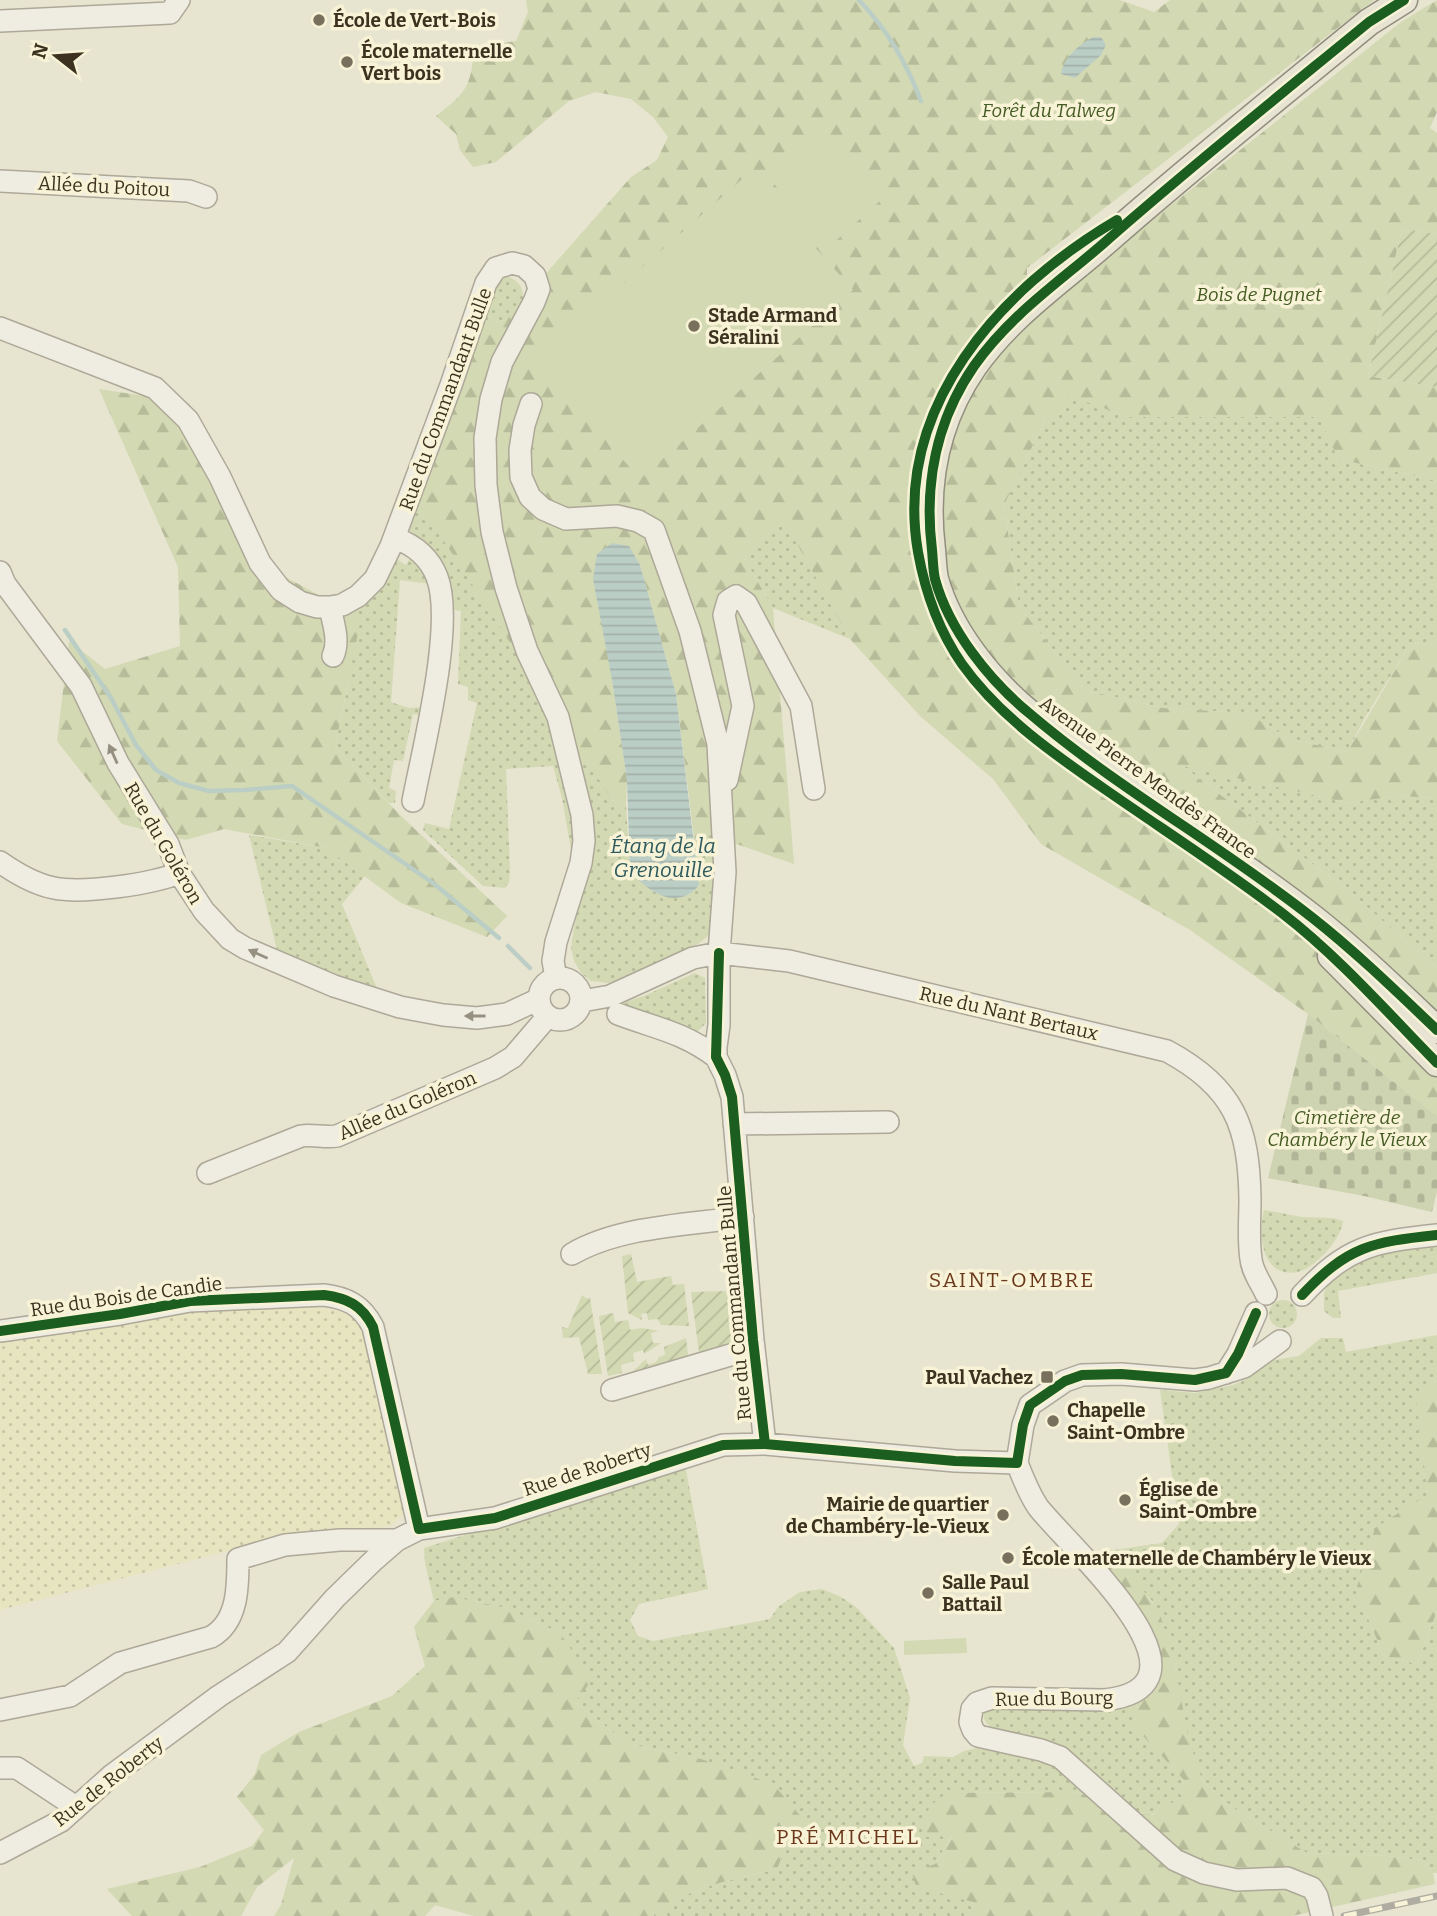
<svg xmlns="http://www.w3.org/2000/svg" width="1437" height="1916" viewBox="0 0 1437 1916" font-family="Bitter,serif">
  <style>
    .farmland { fill: url(#farmland-dots) }
    .grass { fill: url(#grass-dots) }
    .forest { fill: url(#forest-firs) }
    .cemetery { fill: url(#cemetery-stones) }
    .garden { fill: url(#garden-furrows) }
    .pitch { fill: #d3d9b2 }
    .water { fill: url(#water-rules) }
    .lines { fill: none; stroke-linecap: round; stroke-linejoin: round }
    .stream { stroke: #bbcec5; stroke-width: 4.5 }
    .minor-casing { stroke: #ada898; stroke-width: 24 }
    .major-casing { stroke: #928e7f; stroke-width: 29 }
    .minor { stroke: #efede2; stroke-width: 21 }
    .major { stroke: #e7e4d3; stroke-width: 26 }
    .rail-casing { stroke: #afaca1; stroke-width: 7 }
    .rail { stroke: #f8f3d6; stroke-width: 4.5; stroke-dasharray: 13; stroke-linecap: butt }
    .cycleway-casing { stroke: #f8f3d6; stroke-width: 15 }
    .cycleway { stroke: #1b5e20; stroke-width: 10 }
    .oneway { fill: #969080 }
    .poi-dot { fill: #78705d; stroke: #f8f3d6; stroke-width: 2.5 }
    .labels { text-anchor: middle; stroke-width: 7; stroke-linejoin: round; paint-order: stroke }
    .poi-label { font-size: 19px; font-weight: bold; fill: #3d321f; stroke: #f8f3d6; text-anchor: start }
    .park-label { font-size: 19px; font-style: italic; fill: #455b24; stroke: #f8f3d6 }
    .street-label { font-size: 19px; fill: #3d321f; stroke: #f8f3d6 }
    .water-label { font-size: 21px; font-style: italic; fill: #2d5a5e; stroke: #f8f3d6 }
    .neighbourhood-label { font-size: 21px; letter-spacing: 2px; fill: #6c381c; stroke: #f8f3d6 }
  </style>
  <defs>
    <pattern id="farmland-dots" width="8" height="8" patternUnits="userSpaceOnUse" patternTransform="scale(1.75)"><rect width="8" height="8" fill="#e7e5c0"/><path d="M2 2h.1M6 6h.1" fill="none" stroke="#c7c5a5" stroke-width="1.8" stroke-linecap="round"/></pattern>
    <pattern id="grass-dots" width="8" height="8" patternUnits="userSpaceOnUse" patternTransform="scale(1.75)"><rect width="8" height="8" fill="#d3d9b2"/><path d="M2 2h.1M6 6h.1" fill="none" stroke="#b6bb99" stroke-width="1.8" stroke-linecap="round"/></pattern>
    <pattern id="forest-firs" width="22" height="20" patternUnits="userSpaceOnUse" patternTransform="scale(1.75)"><rect width="22" height="20" fill="#d3d9b2"/><path d="M5 1l3.5 6h-7zM16 11l3.5 6h-7z" fill="#b6bb99"/></pattern>
    <pattern id="cemetery-stones" width="16" height="16" patternUnits="userSpaceOnUse" patternTransform="scale(1.75)"><rect width="16" height="16" fill="#ced3b1"/><path d="M2 7V4a2 2 0 0 1 4 0v3zM10 15v-3a2 2 0 0 1 4 0v3z" fill="#b2b698"/></pattern>
    <pattern id="garden-furrows" width="10" height="10" patternUnits="userSpaceOnUse" patternTransform="scale(1.75)"><rect width="10" height="10" fill="#d3d9b2"/><path d="M-1 1l2-2M0 10L10 0M9 11l2-2" fill="none" stroke="#b6bb99"/></pattern>
    <pattern id="water-rules" width="6" height="5" patternUnits="userSpaceOnUse" patternTransform="scale(1.75)"><rect width="6" height="5" fill="#bbcec5"/><path d="M0 2.5h6" fill="none" stroke="#a2b1a9"/></pattern>
  </defs>
  <rect width="100%" height="100%" fill="#e7e4d0"/>
  <path class="farmland" d="M306,1306L340,1311L360,1321L369,1351L404,1514L390,1526L228,1551L0,1610V1337L212,1307Z"/>
  <path class="grass" d="M503,276C517,278 524,286 523,300L505,320L484,324L493,288Z
    M1069,395L1129,417H1320L1338,459L1437,481V646L1411,643L1366,716L1347,752L1290,739L1247,713L1163,708L1084,690L1019,606L1004,505L1045,420Z
    M418,501L541,687L576,826L573,861L562,798L553,766L506,769L510,873L509,882L505,888L483,886L423,830L425,823L449,829L477,703L468,700V687L458,684L461,611L449,609C440,576 438,550 407,529Z
    M784,519L850,639L773,608L742,555Z
    M412,555L420,563L431,584L400,580L391,702L409,708L423,707L421,715L413,714L403,761L394,760L389,788L396,791L395,803H389L335,747L349,679L340,618C371,602 381,590 395,558L406,565Z
    M567,727L612,800L626,805L630,871C651,888 676,914 699,885L693,829L718,837L713,920L709,935L698,944L611,983L591,981L582,974L574,961L571,947L579,897Z
    M1181,765L1348,803L1397,796L1437,798V968L1346,889Z
    M249,835L326,848L365,876L342,904L378,991L340,979L278,954Z
    M695,973L705,978L706,1023L695,1034L619,1004L644,996Z
    M1264,1210L1302,1217L1333,1218L1343,1221C1341,1239 1315,1269 1297,1272C1261,1278 1258,1234 1264,1210Z
    M1437,1245V1273L1338,1291L1341,1318H1333L1324,1311V1293L1334,1272L1371,1251Z
    M1269 1314a14 14 0 1 1 28 0a14 14 0 1 1-28 0Z
    M1437,1335V1380L1417,1400L1428,1495L1356,1590L1384,1656L1417,1664L1437,1611V1873H1433L1419,1860L1389,1856L1307,1853L1232,1807L1202,1780L1187,1736L1175,1666L1152,1601L1135,1582L1114,1550L1162,1543L1179,1524L1160,1390L1195,1393L1233,1385L1249,1378L1268,1361L1299,1356L1321,1338H1343L1346,1352Z
    M685,1465L708,1589L639,1604L630,1620L638,1636L653,1641L770,1619L778,1607L800,1592L822,1589L841,1597L856,1607L894,1648L910,1698L903,1745L914,1766L922,1763L924,1756L953,1757L964,1751L977,1748L1050,1762L1091,1795L1071,1792L947,1793L952,1835L935,1864L973,1902L969,1916H653C685,1887 736,1879 777,1869L786,1847L804,1827L701,1759L628,1744L575,1702L560,1633C520,1615 479,1593 434,1601L425,1563L424,1548Z
    M1137,1701L1134,1725L1184,1780L1181,1797C1173,1802 1163,1811 1154,1814C1131,1822 1070,1755 1048,1743C1044,1740 1038,1738 1033,1737C1017,1732 985,1735 983,1714L990,1706L1108,1708Z"/>
  <path class="forest" d="M526,0H1120L1154,12L1170,0H1374L1027,268V320L1401,22L1437,0V112L1430,128L1437,133V234L1402,229L1368,376L1437,387V481L1338,459L1319,417H1129L1069,396L1045,420L1004,505L1019,606L1084,690L1163,708L1247,713L1290,739L1347,752L1411,643L1437,646V798L1397,796L1348,803L1182,766L1346,889L1437,968V1116L1308,1014L1190,930L1041,844L993,779L920,716L850,639L784,520L742,555L773,608L794,864L693,829L676,694L640,565L612,680L627,780L626,805L612,800L418,501L484,324L505,320L631,177L657,160L668,137L653,117L631,99L596,92L569,101L496,162L473,167L460,150L456,134L436,116C467,92 471,87 474,48L516,41L528,12Z
    M99,389L189,403L278,573L361,618L335,747L401,816L507,916L487,937L401,903L326,848L224,829L186,840L122,824L57,741L69,641L105,669L180,646L178,567Z
    M1437,1380V1611L1417,1664L1384,1656L1356,1590L1375,1528L1428,1494L1416,1400Z
    M1114,1550L1160,1614L1175,1666L1188,1736L1202,1780L1232,1807L1307,1853L1389,1856L1419,1860L1433,1873L1435,1884L1292,1916H969L973,1902L916,1887L912,1872L935,1864L952,1836L926,1837C922,1812 927,1807 947,1793L1071,1792L1119,1801L1141,1814L1153,1815L1181,1797L1184,1780L1133,1725L1138,1697L1153,1655L1078,1552Z
    M454,1597L502,1607L560,1633L592,1680L575,1702L628,1744L701,1759L773,1784L804,1820V1827L786,1847L777,1869C736,1879 685,1887 653,1916H474L435,1905L425,1916H274L281,1905L294,1858L257,1887L241,1916H132L107,1889L200,1867L252,1846L264,1830L237,1797L255,1774L261,1755L299,1732L392,1696L425,1666L414,1627L434,1601Z"/>
  <path class="cemetery" d="M1308,1014L1437,1116V1191L1432,1212L1364,1196L1268,1178Z"/>
  <path class="garden" d="M1402,229L1437,234V387L1368,376Z
    M631,1254L637,1282L671,1276L673,1285L684,1284L689,1326L661,1325L658,1319L648,1320L647,1313L641,1314L642,1320L628,1313L622,1256Z
    M732,1291V1299L739,1305L743,1346L700,1360L691,1292Z
    M582,1295L586,1298H590L602,1374H588L579,1337L563,1338L562,1327L568,1328Z
    M613,1313L615,1322L628,1320L630,1330L642,1328L659,1331L651,1333L653,1343H661L644,1354L643,1350L633,1353L634,1361L621,1365L622,1373L608,1376L599,1316Z
    M686,1338L689,1363L629,1375L646,1359L648,1365L656,1362L659,1357L665,1355L664,1347Z"/>
  <path class="pitch" d="M817,129L881,200L830,246L766,175Z
    M749,173L853,290L640,479L536,361Z
    M966,1638L967,1653L904,1655V1641Z"/>
  <path class="water" d="M1093,37H1101L1106,45L1101,55L1075,78L1061,74C1063,58 1080,44 1093,37Z
    M612,543L629,546L640,565L676,694L699,885C678,912 648,892 630,871L627,780L612,680L593,579L597,554Z"/>
  <g class="lines">
    <path class="stream" d="M859,0C888,31 906,62 921,101
      M65,630L111,698L136,745L156,770L179,783L209,791L244,790L292,786L433,883L499,938
      M508,946L530,968"/>
    <g class="minor-casing">
      <path id="minor" d="M0,21L170,13L179,0
        M0,181L189,191L206,197
        M0,328L155,388L188,420L220,477L260,563L281,590L300,602L317,607H330L342,605L358,596L375,579L391,546L451,385L486,283L496,268L512,263L524,266L535,276L539,289L534,302L502,362L491,399L485,438L486,485L492,532L506,588L527,651L558,717L582,815L584,841L581,863L556,942L553,961L556,978
        M531,404L524,425L520,450L521,477L530,497L543,509L566,519L617,516L638,521L654,530L690,631L718,744L725,872L719,953V1025L716,1047V1057L725,1075L732,1097L753,1340L765,1444
        M395,538C414,545 429,556 437,577C455,624 423,749 413,801
        M0,572L5,584L81,686L118,763L168,844L179,873L204,911L230,939L245,948L334,986L400,1007L443,1015L477,1018L507,1014L539,999
        M330,607C333,624 340,640 333,656
        M727,780L743,706L724,615L728,601L736,596L746,603L801,706L814,789
        M0,862C17,874 34,884 54,888C83,894 152,884 179,873
        M539 999a21 21 0 1 1 42 0a21 21 0 1 1-42 0Z
        M582,1001L610,996L693,958L719,953L789,961L1167,1051C1234,1087 1249,1126 1250,1200C1250,1219 1248,1240 1251,1259C1252,1271 1261,1283 1266,1294
        M618,1014C655,1028 683,1032 716,1057
        M734,1124L888,1122
        M208,1173L301,1136C313,1134 324,1138 337,1136L495,1068L513,1057L548,1016
        M572,1254C620,1226 688,1225 743,1217
        M1302,1295C1348,1246 1372,1242 1437,1235
        M0,1331L120,1314L190,1301L324,1295C347,1298 362,1305 373,1327L419,1529
        M1226,1373L1238,1354L1256,1313
        M612,1390L754,1348
        M1017,1463C1023,1478 1029,1494 1038,1507C1065,1543 1230,1686 1104,1700L992,1698L977,1703L972,1709L970,1722L973,1730L978,1736L1041,1750L1060,1757L1175,1860L1204,1873L1237,1880L1287,1878L1312,1888L1317,1896L1322,1916
        M1017,1463L1023,1425L1030,1405L1065,1381L1082,1375L1121,1374L1195,1380L1209,1378L1244,1367L1280,1341
        M0,1710L70,1696L120,1663L211,1637C238,1622 238,1587 238,1559L285,1545L340,1540H397
        M0,1768H17L76,1807
        M0,1853L61,1821L111,1776L219,1696L287,1652L335,1598L374,1560L397,1540L419,1529L495,1518L723,1445L765,1444L955,1461L1017,1463"/>
    </g>
    <g class="major-casing">
      <path id="major" d="M1404,0L1369,22C1280,95 1190,167 1104,243C1058,283 1010,315 974,366C936,421 924,485 932,550C933,560 933,570 935,579C949,630 989,680 1029,713C1118,789 1222,846 1314,919C1357,953 1397,992 1437,1030
        M1331,956L1437,1063"/>
    </g>
    <use href="#minor" class="minor"/>
    <use href="#major" class="major"/>
    <g class="rail-casing">
      <path id="rail" d="M1344,1916L1437,1896"/>
    </g>
    <use href="#rail" class="rail"/>
    <g class="cycleway-casing">
      <path id="cycleway" d="M1404,0L1369,22C1280,95 1190,167 1104,243C1058,283 1010,315 974,366C936,421 924,485 932,550C933,560 933,570 935,579C949,630 989,680 1029,713C1118,789 1222,846 1314,919C1357,953 1397,992 1437,1030
        M1117,220C1000,289 893,407 918,552C925,591 939,631 962,664C999,716 1055,755 1106,790C1165,831 1226,870 1282,913C1339,957 1387,1012 1437,1063
        M719,953L716,1057L725,1075L732,1097L753,1340L765,1444
        M1302,1295C1348,1246 1372,1242 1437,1235
        M0,1331L120,1314L190,1301L324,1295C347,1298 362,1305 373,1327L419,1529L495,1518L723,1445L765,1444L955,1461L1017,1463L1023,1425L1030,1405L1065,1381L1082,1375L1121,1374L1195,1380L1226,1373L1238,1354L1256,1313"/>
    </g>
    <use href="#cycleway" class="cycleway"/>
  </g>
  <defs><path id="oneway-solid" d="M-6-.8H1V-3.2L6.5 0L1 3.2V.8H-6Z" transform="scale(1.75)"/></defs>
  <g class="oneway">
    <use href="#oneway-solid" transform="translate(113 754) rotate(-114)"/>
    <use href="#oneway-solid" transform="translate(258 954) rotate(-156)"/>
    <use href="#oneway-solid" transform="translate(475 1016) rotate(-180)"/>
  </g>
  <g class="poi-dot">
    <circle cx="319" cy="20" r="7"/>
    <circle cx="347" cy="62" r="7"/>
    <circle cx="694" cy="326" r="7"/>
    <rect x="1040" y="1370" width="14" height="14" rx="3.5"/>
    <circle cx="1053" cy="1421" r="7"/>
    <circle cx="1125" cy="1500" r="7"/>
    <circle cx="1003" cy="1515" r="7"/>
    <circle cx="1008" cy="1558" r="7"/>
    <circle cx="928" cy="1593" r="7"/>
  </g>
  <g class="labels">
    <g class="poi-label">
      <text x="333" y="27">École de Vert-Bois</text>
      <text x="361" y="58">École maternelle<tspan x="361" dy="22">Vert bois</tspan></text>
      <text x="708" y="322">Stade Armand<tspan x="708" dy="22">Séralini</tspan></text>
      <text x="1033" y="1384" text-anchor="end">Paul Vachez</text>
      <text x="1067" y="1417">Chapelle<tspan x="1067" dy="22">Saint-Ombre</tspan></text>
      <text x="1139" y="1496">Église de<tspan x="1139" dy="22">Saint-Ombre</tspan></text>
      <text x="989" y="1511" text-anchor="end">Mairie de quartier<tspan x="989" dy="22">de Chambéry-le-Vieux</tspan></text>
      <text x="1022" y="1565">École maternelle de Chambéry le Vieux</text>
      <text x="942" y="1589">Salle Paul<tspan x="942" dy="22">Battail</tspan></text>
    </g>
    <g class="park-label">
      <text x="1049" y="117">Forêt du Talweg</text>
      <text x="1259" y="301">Bois de Pugnet</text>
      <text x="1347" y="1124">Cimetière de<tspan x="1347" dy="22">Chambéry le Vieux</tspan></text>
    </g>
    <g class="street-label">
      <text transform="translate(104 186) rotate(3)" y="7">Allée du Poitou</text>
      <text transform="translate(445 399) rotate(-70)" y="7">Rue du Commandant Bulle</text>
      <text transform="translate(1148 777) rotate(36)" y="7">Avenue Pierre Mendès France</text>
      <text transform="translate(164 843) rotate(60)" y="7">Rue du Goléron</text>
      <text transform="translate(1009 1013) rotate(13)" y="7">Rue du Nant Bertaux</text>
      <text transform="translate(407 1105) rotate(-23)" y="7">Allée du Goléron</text>
      <text transform="translate(126 1296) rotate(-8)" y="7">Rue du Bois de Candie</text>
      <text transform="translate(734 1303) rotate(-95)" y="7">Rue du Commandant Bulle</text>
      <text transform="translate(587 1469) rotate(-18)" y="7">Rue de Roberty</text>
      <text transform="translate(1054 1698) rotate(-1)" y="7">Rue du Bourg</text>
      <text transform="translate(108 1781) rotate(-38)" y="7">Rue de Roberty</text>
    </g>
    <g class="water-label">
      <text x="663" y="853">Étang de la<tspan x="663" dy="24">Grenouille</tspan></text>
    </g>
    <g class="neighbourhood-label">
      <text x="1012" y="1287">SAINT-OMBRE</text>
      <text x="848" y="1844">PRÉ MICHEL</text>
    </g>
  </g>
  <g transform="translate(56 56) rotate(287)" stroke="#f8f3d6" stroke-width="5" paint-order="stroke">
  <path d="M0-5L12 26L0 18L-12 26Z" fill="#3d321f"/>
  <text y="-10" font-size="19" font-weight="bold" text-anchor="middle" fill="#3d321f">N</text>
  </g>
</svg>
